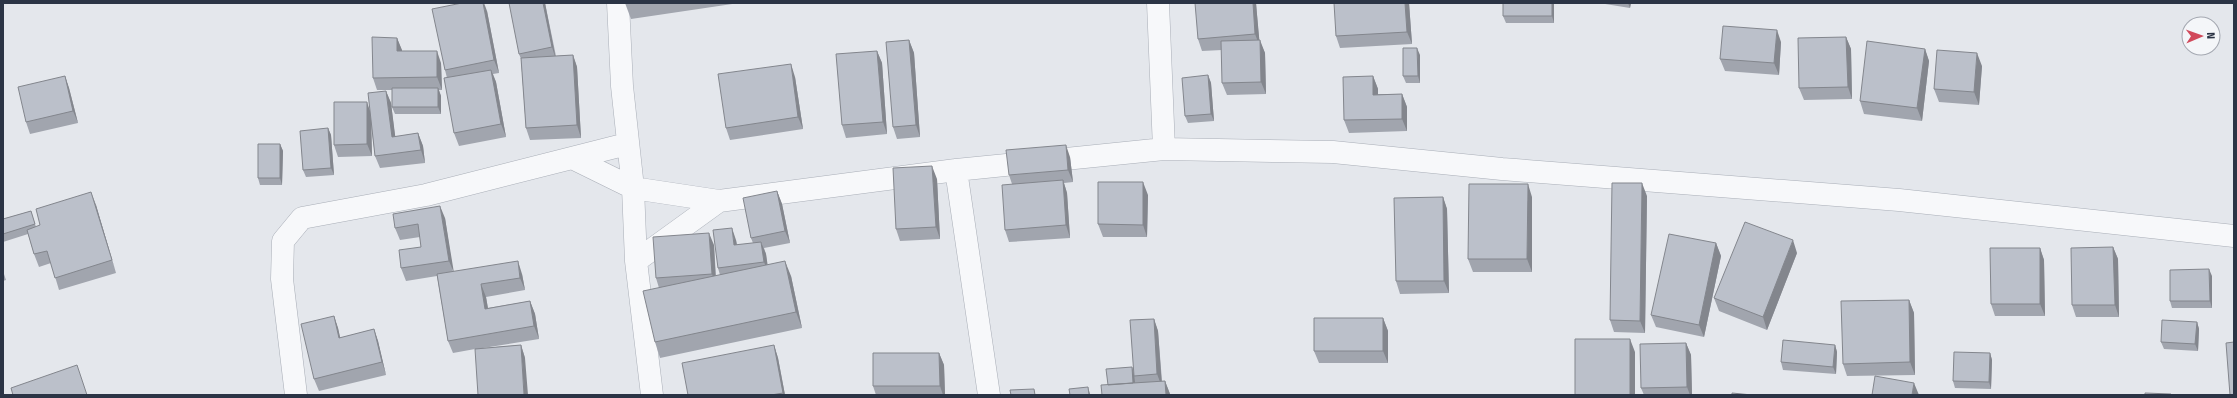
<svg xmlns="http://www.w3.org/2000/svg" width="2237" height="398" viewBox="0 0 2237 398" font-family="'Fira Sans Condensed',sans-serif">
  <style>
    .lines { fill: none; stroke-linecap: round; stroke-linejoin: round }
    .street-casing { stroke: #a9aeb7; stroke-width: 23 }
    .street { stroke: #f7f8fa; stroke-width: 22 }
    .wall { fill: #a1a5ae }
    .shaded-wall { fill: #83868d }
    .building { fill: #bbc0ca; stroke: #83868d }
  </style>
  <rect width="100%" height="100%" fill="#e4e7ec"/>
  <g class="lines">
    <g class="street-casing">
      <path id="street" d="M618,3L622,86L633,188L636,261L652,395
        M1158,3L1164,149
        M572,158L633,188L719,201L956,170L1164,149L1333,152L1502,169L1899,200L2234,236
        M956,170L989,395
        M636,261L719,201
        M296,395L282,279L283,241L302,218L426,195L627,144"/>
    </g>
    <use href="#street" class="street"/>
  </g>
  <path class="wall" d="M545,3L556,56L573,55L577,67L581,138L530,140L526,128L521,59L519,54Z
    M625,3H739L631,19Z
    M1256,3L1259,40L1265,53L1266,94L1227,95L1222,83V50L1202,51L1198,39Z
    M1409,3L1412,44L1340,48L1336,36Z
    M1503,3H1554V23H1506L1503,16Z
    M1599,3H1631L1630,8Z
    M487,11L499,73L493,74L496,82L506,137L459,146L454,133L447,78L445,70Z
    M1846,37L1851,49L1852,99L1804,100L1799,88Z
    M397,38L402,51L441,63L442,90H439L441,96V114H395L392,107V90H377L373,78Z
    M909,40L914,53L920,137L897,139L893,127Z
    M1781,42L1779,75L1725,71L1720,59Z
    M1925,49L1929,61L1922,121L1864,114L1860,101Z
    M877,51L882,63L887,134L846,138L842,125Z
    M1420,55V83H1406L1403,76Z
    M1982,66L1979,105L1939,102L1934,89Z
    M1208,75L1211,83L1214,121L1188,123L1185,116Z
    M65,76L69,88L78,123L30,134L26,122Z
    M1373,76L1378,89V94H1402L1407,107V131L1349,133L1344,120Z
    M795,77L803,129L730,140L726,128Z
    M386,91L391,103L395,137L418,133L423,146L425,163L380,168L375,156L371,124L372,156L338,157L334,145L370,109Z
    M328,128L331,135L334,175L306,177L303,170Z
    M280,144L283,151L282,185H260L258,178Z
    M1070,157L1073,182L1064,183L1067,193L1070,238L1009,242L1005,230L1012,184L1009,175Z
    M937,179L940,239L900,241L896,229Z
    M777,191L782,204L790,243L764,248L766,254L767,264L791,276L802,328L660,358L655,342L659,288L656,278L714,245L716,276L720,275L718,268L736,240L737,245L753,243L751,238Z
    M1148,195L1147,237H1103L1098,224Z
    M1647,196L1645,333L1614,332L1610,320Z
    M1443,197L1447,209L1449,293L1400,294L1396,281Z
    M1532,197V272H1473L1468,259Z
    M96,205L116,273L59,290L51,263L39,267L34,254L28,234L3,242V219L31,211L36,227Z
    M445,218L453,272L522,274L525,290L486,297L488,308L530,301L535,314L539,339L483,348L521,345L525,358L475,349L453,353L448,341L437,276L406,281L401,268L421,247L420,237L400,240L395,228Z
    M1716,243L1721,256L1704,337L1656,327L1651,315Z
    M2113,247L2118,259L2119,317H2076L2072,305Z
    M2040,248L2044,260L2045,316H1995L1991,304Z
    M1797,253L1767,330L1719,311L1714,298Z
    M3,271L6,280L3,281Z
    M2212,276V308H2172L2170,301Z
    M1909,300L1914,313L1915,375L1847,376L1843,364Z
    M334,316L338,328L340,338L374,329L378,341L386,375L319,391L314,379Z
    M1383,318L1388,331V363H1319L1314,351Z
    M1154,319L1158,331L1162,381H1165L1170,394L1108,385L1132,367L1134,373Z
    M2197,322L2199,329L2198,351L2164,349L2161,342Z
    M1686,343L1691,355L1692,395H1644L1641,388Z
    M774,345L778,358L785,395H688Z
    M1835,345L1837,352L1836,374L1783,370L1781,362Z
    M939,353L944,365L945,395H876L873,386Z
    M1990,353L1992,360L1991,389L1955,388L1953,381Z"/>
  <path class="shaded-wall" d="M483,3H484L487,11L499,73L494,60Z
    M543,3H545L556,60L552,47Z
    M1253,3H1256L1260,47L1255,34Z
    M1405,3H1409L1412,44L1407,32Z
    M1552,3H1554V23L1552,16Z
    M1628,3H1631L1630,8Z
    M1777,30L1781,42L1779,75L1774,63Z
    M1846,37L1851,49L1852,99L1848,87Z
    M397,38L402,50V63L397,51Z
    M909,40L914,53L920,137L916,125Z
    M1260,40L1265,53L1266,94L1261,82Z
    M1417,48L1420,55V83L1418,76Z
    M1925,49L1929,61L1922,121L1917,108Z
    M437,51L441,63L442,90L437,77Z
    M877,51L882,63L887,134L883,122Z
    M1977,53L1982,66L1979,105L1974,92Z
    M573,55L577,67L581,138L577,125Z
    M791,64L795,77L803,129L798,117Z
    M491,70L496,82L506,137L501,124Z
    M1208,75L1211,83L1214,121L1211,114Z
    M65,76L69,88L78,123L73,111Z
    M1373,76L1378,89V107L1373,95Z
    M438,88L441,96V114L438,107Z
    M386,91L391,103L397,150L392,137Z
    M1402,94L1407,107V131L1402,119Z
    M367,102L371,114L372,156L367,144Z
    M328,128L331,135L334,175L331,168Z
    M418,133L423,146L425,163L421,150Z
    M280,144L283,151L282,185L280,178Z
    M1066,145L1070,157L1073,182L1068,170Z
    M932,166L937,179L940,239L936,227Z
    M1063,180L1067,193L1070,238L1066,225Z
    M1143,182L1148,195L1147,237L1143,225Z
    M1642,183L1647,196L1645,333L1640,321Z
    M1528,184L1532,197V272L1527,259Z
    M777,191L782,204L790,243L785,231Z
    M91,192L96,205L116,273L112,260Z
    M1443,197L1447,209L1449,293L1444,281Z
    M440,206L445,218L454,273L449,261Z
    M732,228L736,240L739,258L734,245Z
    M709,233L714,245L716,287L712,274Z
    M1793,240L1797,253L1767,330L1763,317Z
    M761,242L766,254L769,274L764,262Z
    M1716,243L1721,256L1704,337L1699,325Z
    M2113,247L2118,259L2119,317L2115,305Z
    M2040,248L2044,260L2045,316L2040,304Z
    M518,261L522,274L525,290L520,278Z
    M785,261L791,276L802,328L796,312Z
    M2209,269L2212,276V308L2210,301Z
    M481,284L486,297L490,321L485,309Z
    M1909,300L1914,313L1915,375L1910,362Z
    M530,301L535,314L539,339L534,326Z
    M334,316L338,328L343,350L339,338Z
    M1383,318L1388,331V363L1383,351Z
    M1154,319L1158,331L1162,387L1157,374Z
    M2197,322L2199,329L2198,351L2195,344Z
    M374,329L378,341L386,375L382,362Z
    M1630,339L1635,352V395H1630Z
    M1686,343L1691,355L1692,395H1690L1687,387Z
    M521,345L525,358L528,395H524Z
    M774,345L778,358L785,395H783V393Z
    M1835,345L1837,352L1836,374L1833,367Z
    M939,353L944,365L945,395H943L940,386Z
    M1990,353L1992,360L1991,389L1989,382Z
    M1132,367L1134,374L1136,390L1133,383Z
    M1165,381L1170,394V395H1166Z
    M1914,383L1919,395H1912Z
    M1088,387L1090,394V395H1089Z"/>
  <path class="building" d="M462,3H483L494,60L445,70L432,9Z
    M509,3H543L552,47L519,54Z
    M1195,3H1253L1255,34L1198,39Z
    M1334,3H1405L1407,32L1336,36Z
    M1503,3H1552V16H1503Z
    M1723,26L1777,30L1774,63L1720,59Z
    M372,37L397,38V51H437V77L373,78Z
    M1846,37L1848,87L1799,88L1798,38Z
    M909,40L916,125L893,127L886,42Z
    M1260,40L1261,82L1222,83L1221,41Z
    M1867,41L1925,49L1917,108L1860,101Z
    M1403,48H1417L1418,76H1403Z
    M1937,50L1977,53L1974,92L1934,89Z
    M877,51L883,122L842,125L836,54Z
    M573,55L577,125L526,128L521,58Z
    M791,64L798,117L726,128L718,74Z
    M491,70L501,124L454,133L444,78Z
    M1208,75L1211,114L1185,116L1182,78Z
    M65,76L73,111L26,122L18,87Z
    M1373,76V95L1402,94V119L1344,120L1343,77Z
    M392,88H438V107H392Z
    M386,91L392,137L418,133L421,150L375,156L368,93Z
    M334,102H367V144L334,145Z
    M328,128L331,168L303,170L300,131Z
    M258,144H280V178H258Z
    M1066,145L1068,170L1009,175L1006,150Z
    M932,166L936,227L896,229L893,168Z
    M1063,180L1066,225L1005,230L1002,185Z
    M1098,182H1143V225L1098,224Z
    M1612,183H1642L1640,321L1610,320Z
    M1469,184H1528L1527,259H1468Z
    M777,191L785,231L751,238L743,198Z
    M91,192L112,260L55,278L47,251L34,254L27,230L40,225L36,209Z
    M1443,197L1444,281H1396L1394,198Z
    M440,206L449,261L401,268L399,250L421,247L418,224L395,228L393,214Z
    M31,211L35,224L3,234V219Z
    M1745,222L1793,240L1763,317L1714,298Z
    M732,228L734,245L761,242L764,262L718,268L713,230Z
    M709,233L712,274L656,278L653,237Z
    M1669,234L1716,243L1699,325L1651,315Z
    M2113,247L2115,305H2072L2071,248Z
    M1990,248H2040V304H1991Z
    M518,261L520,278L481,284L485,309L530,301L534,326L448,341L437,274Z
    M785,261L796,312L655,342L643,291Z
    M2209,269L2210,301H2170V270Z
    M1909,300L1910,362L1843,364L1841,301Z
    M334,316L339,338L374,329L382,362L314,379L301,324Z
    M1314,318H1383V351H1314Z
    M1154,319L1157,374L1134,376L1130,320Z
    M2162,320L2197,322L2195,344L2161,342Z
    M1575,339H1630V395H1575Z
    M1783,340L1835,345L1833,367L1781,362Z
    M2234,342V395H2230L2226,343Z
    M1686,343L1687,387L1641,388L1640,344Z
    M521,345L524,395H478L475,349Z
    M774,345L783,393L771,395H688L682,363Z
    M1954,352L1990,353L1989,382L1953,381Z
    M873,353H939L940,386H873Z
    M77,365L87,395H13L11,388Z
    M1132,367L1133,383L1108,385L1106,369Z
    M1875,376L1914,383L1912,395H1872Z
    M1165,381L1166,395H1102L1101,385Z
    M1088,387L1089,395H1070L1069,389Z
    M1034,389L1035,395H1011L1010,390Z
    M1732,393L1752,395H1732Z
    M2145,393L2171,394V395H2145Z"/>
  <rect width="2237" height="398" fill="none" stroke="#2b3445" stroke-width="8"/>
  <g transform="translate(2201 36) rotate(88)"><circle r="19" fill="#f4f6f9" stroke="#a4a8b1"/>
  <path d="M0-3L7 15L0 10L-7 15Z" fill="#d1495b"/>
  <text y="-6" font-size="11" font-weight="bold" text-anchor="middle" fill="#2b3445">N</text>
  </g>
</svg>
